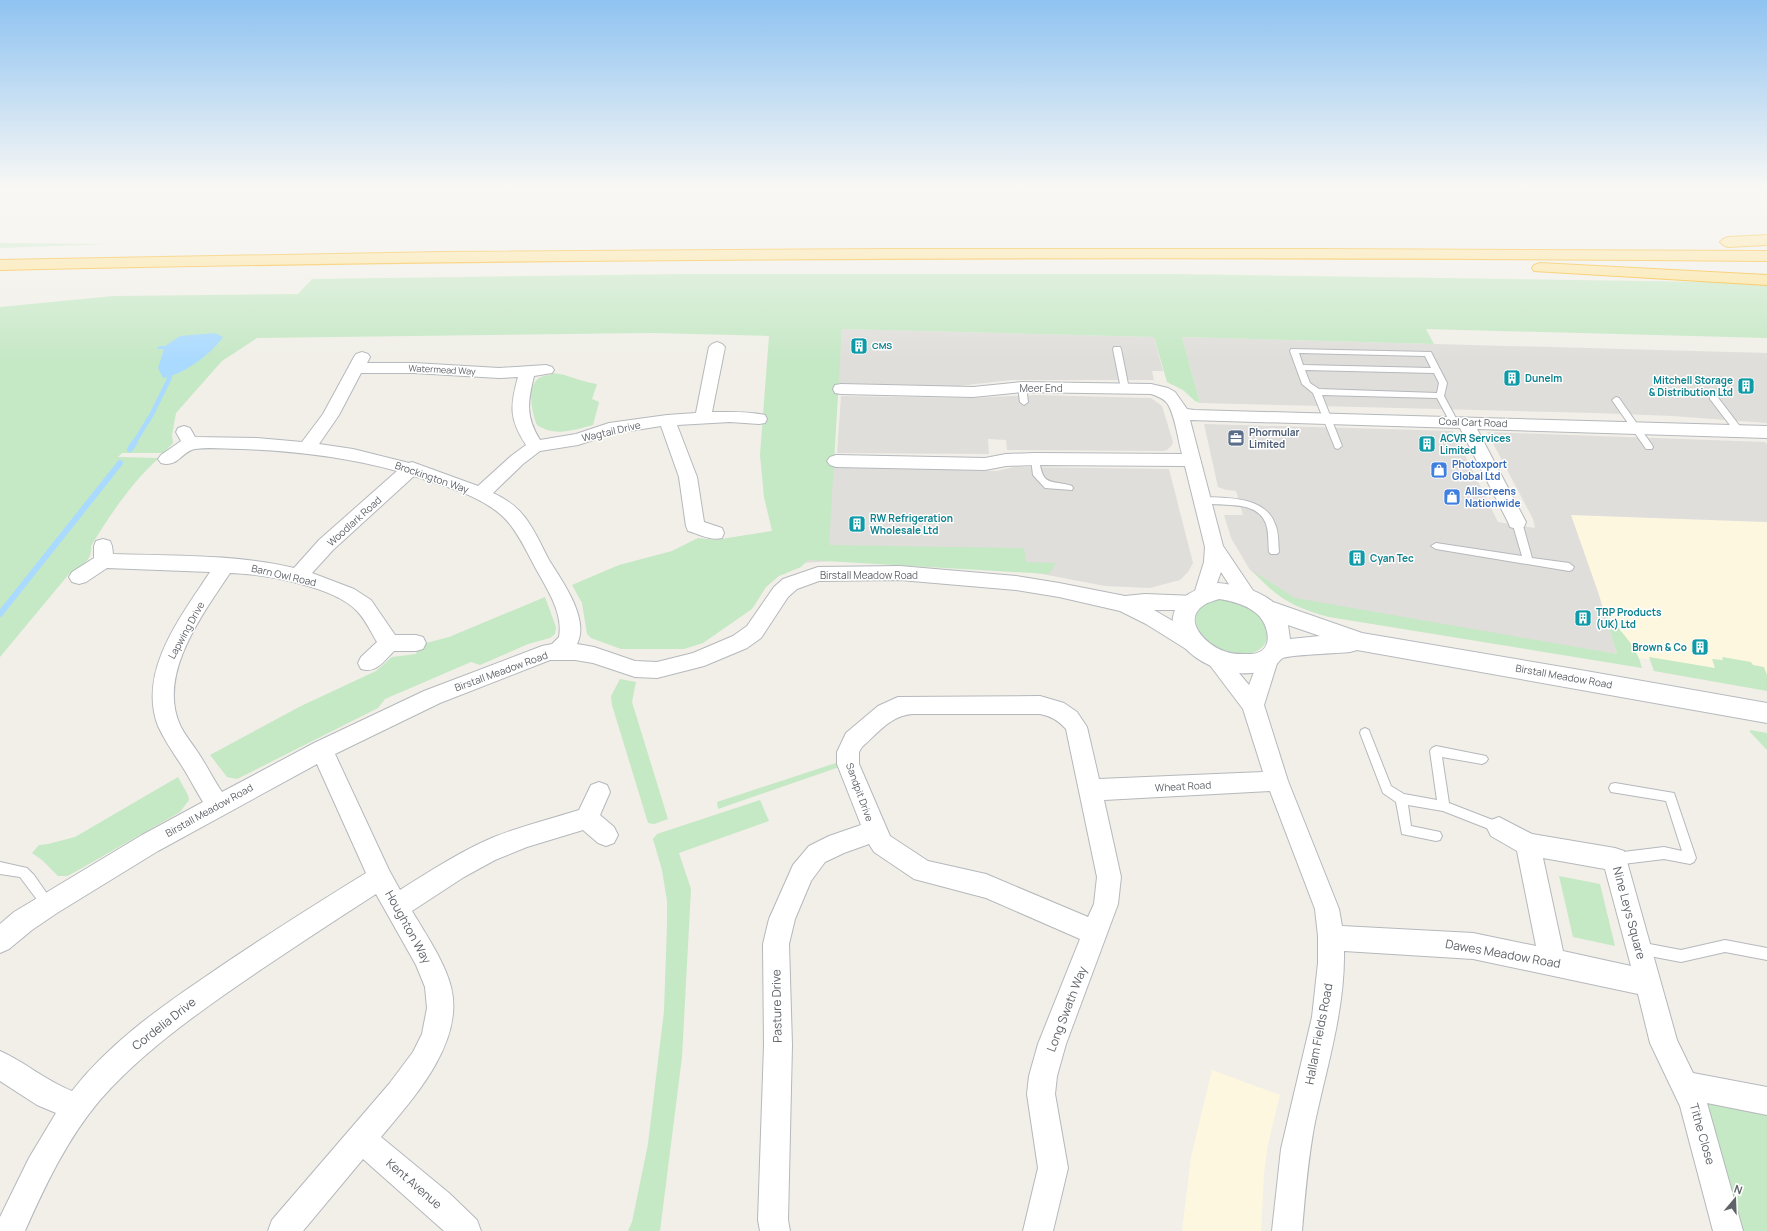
<svg xmlns="http://www.w3.org/2000/svg" width="1767" height="1231" viewBox="0 0 1767 1231" font-family="Manrope,sans-serif">
  <style>
    .commercial { fill: #fef7e0 }
    .industrial { fill: #e0deda }
    .green { fill: #c5e8c5 }
    .water { fill: #aadaff }
    .lines { fill: none; stroke-linecap: round; stroke-linejoin: round }
    .stream-far1 { stroke: #aadaff; stroke-width: 4.5 }
    .stream { stroke: #aadaff; stroke-width: 6 }
    .lane-casing { stroke: #b5b8bc; stroke-width: 2 }
    .street-casing { stroke: #b5b8bc; stroke-width: 2 }
    .secondary-casing { stroke: #b6babf; stroke-width: 2 }
    .highway-casing { stroke: #f9ab00; stroke-width: 2 }
    .lane { fill: #fff; fill-rule: evenodd }
    .street { fill: #fff; fill-rule: evenodd }
    .secondary { fill: #fff; fill-rule: evenodd }
    .highway { fill: #fde293; fill-rule: evenodd }
    .labels { text-anchor: middle; stroke-width: 3; stroke-linejoin: round; paint-order: stroke }
    .far-culture-label { font-size: 9px; font-weight: bold; fill: #0d838f; stroke: #fff; text-anchor: start }
    .far-street-label { font-size: 9px; fill: #5f6368; stroke: #fff }
    .culture-label { font-size: 10px; font-weight: bold; fill: #0d838f; stroke: #fff; text-anchor: start }
    .street-label { font-size: 10px; fill: #5f6368; stroke: #fff }
    .service-label { font-size: 10px; font-weight: bold; fill: #4e5e75; stroke: #fff; text-anchor: start }
    .shop-label { font-size: 10px; font-weight: bold; fill: #366cbe; stroke: #fff; text-anchor: start }
    .near-street-label { font-size: 12px; fill: #5f6368; stroke: #fff }
  </style>
  <rect width="100%" height="100%" fill="#f1efe8"/>
  <path class="commercial" d="M1570,515L1767,522V680L1617,654L1598,592Z
    M1212,1070L1280,1095L1268,1144L1264,1173L1261,1231H1182L1191,1157Z"/>
  <path class="industrial" d="M842,329L1154,337L1163,371H1152L1154,380H1011L958,386L838,383Z
    M1182,337L1767,353V423L1672,416L1595,413L1200,403Z
    M1036,395L1151,398L1162,406L1173,442L1172,445L1167,450L1163,451L1007,450L1006,440L988,439L989,454L837,453L841,396L969,398Z
    M1204,424L1453,431L1498,522L1535,528L1533,519L1487,432L1765,442L1767,444V522L1571,515L1598,592L1617,654L1425,622L1296,602L1271,588L1250,570L1231,538L1224,515H1243L1236,491L1226,490L1218,487Z
    M814,464L835,467L997,471L1014,467L1169,469L1193,563L1188,572L1180,580L1150,588L1105,586L1021,570L850,560L802,563Z"/>
  <path class="green" d="M0,243L111,244L0,248Z
    M684,274H1173L1713,282L1767,286V338L1426,329L1434,344L1182,337L1200,403L1195,401L1183,390L1167,382L1154,337L842,329L829,545L1024,548L1026,562L1056,563L1049,574L808,560L801,567L779,576L766,587L752,609L703,643L684,649H621L591,638L587,634L582,603L572,585L619,565L672,551L698,538L715,540L772,531L764,497L760,455L769,336L651,333L257,338L222,361L176,413L172,435L173,443L163,453H122L118,457L159,458C133,481 109,516 91,546C93,560 80,568 69,574L0,657V307L113,296L298,294L312,279Z
    M552,373C568,374 581,382 597,384L592,399L599,402L593,425C573,430 555,437 537,425C532,413 526,387 539,378C542,376 547,375 551,375Z
    M1253,571L1295,598L1617,654L1604,612C1619,629 1637,646 1642,668L1329,617C1295,608 1276,598 1253,571Z
    M545,597L556,627L555,634L550,638L528,644L480,665L471,662L385,699L378,708L237,779L227,777L210,755L301,706L376,671L392,657L416,654L419,645L449,637Z
    M1224,599C1231,601 1239,601 1245,604C1271,615 1279,652 1244,654C1203,657 1170,603 1224,599Z
    M1649,657L1715,668L1712,659L1723,660L1722,657L1751,662L1753,665L1764,667L1767,675V691L1654,671Z
    M620,679L636,682L632,702L668,819L654,824L648,823L612,705L611,696Z
    M1750,730L1767,733V750L1750,732Z
    M848,759V764L718,809L717,802Z
    M178,777L188,795L189,800L180,812L75,872L67,876H58L42,860L32,853L39,845L48,844L75,837Z
    M760,800L769,821L679,853L691,889L682,1057L660,1231H628L632,1222L648,1144L664,1011L667,925V901L662,870L653,839L657,834Z
    M1559,876L1600,884L1615,946L1573,937Z
    M1701,1097L1767,1110V1231H1741Z"/>
  <path class="water" d="M215,333L223,337C211,354 183,375 163,378L158,368L164,349H157L159,346H165L180,336Z"/>
  <g class="lines">
    <path class="stream-far1" d="M134,443L152,414L170,377"/>
    <path class="stream" d="M130,449L135,442
      M0,614L120,463"/>
    <g class="lane-casing">
      <path id="lane" d="M1114,347H1120L1121,349L1129,389L1128,391L1125,392L1121,389L1113,349Z
        M1291,349L1431,352L1447,383L1444,396L1458,422L1457,424H1451L1437,398L1322,395L1342,446L1338,449L1335,448L1313,393L1302,384L1290,351ZM1299,353L1425,356L1431,368L1303,365ZM1305,370L1434,373L1439,383L1437,393L1319,389L1310,383Z
        M1022,384L1026,387L1028,402L1024,405L1020,402L1018,387Z
        M1713,394L1716,395L1742,429L1743,431L1742,433H1736L1710,399V395Z
        M1616,397L1619,398L1652,445L1653,447L1652,449H1646L1612,400Z
        M1035,456L1039,459C1043,488 1050,479 1072,486L1073,488L1072,490L1045,488L1033,475L1031,459Z
        M1203,497C1227,498 1265,496 1275,524C1279,532 1278,543 1279,552L1277,554H1271L1269,552C1268,543 1269,532 1266,524C1257,498 1219,508 1200,502L1198,500Z
        M1517,519L1522,522L1532,558L1569,563L1574,567L1572,570L1569,571L1436,549L1431,546L1436,543L1522,556L1512,522Z
        M1365,728L1369,730L1370,733L1391,786L1404,794L1437,800L1430,751L1432,748L1436,746L1486,756L1488,759L1486,762L1482,764L1442,757L1449,803L1503,824L1505,828L1503,832L1499,833L1443,811L1408,805L1411,826L1440,832L1442,836L1440,840L1436,841L1402,834L1396,802L1383,793L1360,733L1361,730Z
        M1615,783L1674,793L1696,858L1694,862L1690,864L1664,859L1615,865L1611,863L1609,859L1611,855L1615,853L1664,847L1682,851L1666,801L1611,792L1609,788L1611,784Z
        M0,862L27,868L34,875L52,901L54,905L52,909L48,911L44,909L20,877L0,874Z
        M1725,940L1767,948V960L1725,952L1681,962L1639,954L1634,952L1633,948L1634,944L1639,942L1681,950Z"/>
    </g>
    <g class="street-casing">
      <path id="street" d="M717,342L722,344L725,347L712,412C730,412 748,411 765,415L767,419L765,423L759,424L730,422L677,425L697,477L704,522L722,528L724,533L722,538C710,541 699,534 688,531L686,526L679,477L661,426L611,434L578,445L540,451L523,464L493,493C504,498 515,505 523,515C534,528 541,545 549,560C562,581 590,619 577,644L594,647L635,661L657,662L693,653L733,636L747,626L774,587L783,579L818,567L900,566L1016,576L1059,583L1125,596L1145,594L1195,596L1194,594L1204,562L1205,547L1185,466L1035,465L1006,466L985,470L836,467L830,465L827,461L830,457L836,455L985,458L1006,454L1035,453L1182,454C1178,440 1175,414 1167,403C1163,398 1157,396 1151,394L1022,392L973,397L841,394L835,393L833,389L835,385L841,384L973,387L1022,382L1151,384L1168,388L1175,392L1187,409L1194,410L1767,426V438L1477,429L1526,522L1524,527L1517,529L1510,527L1508,522L1460,428L1190,420L1223,546L1258,598L1255,603L1248,606L1241,603L1221,572L1211,599L1204,601L1200,600L1201,602L1198,607L1191,610H1154L1200,637L1203,643L1200,649L1193,651L1186,649L1146,624L1120,611L1059,597L1016,590L900,580L819,581L797,589L788,597L761,638L747,648L704,666L657,678L635,677L593,663L575,660H550L440,703L335,754L389,870L400,890C430,871 461,851 494,837C522,826 550,819 579,810L591,785L599,782L607,785L610,792L600,815L614,827L618,835L614,843L606,846L598,843L583,830L527,847L495,860L464,877L412,911C425,933 445,962 451,987C465,1042 413,1099 381,1137L449,1193L477,1220L481,1231H444L363,1159L303,1231H268L272,1220L389,1084L413,1052L422,1034L427,1008L425,987L416,965L376,894C325,927 274,960 224,995C180,1026 136,1059 100,1100C67,1139 45,1186 25,1231H0V1217L29,1158L56,1113L37,1105L0,1081V1051C25,1062 46,1081 72,1091C108,1045 156,1010 205,977C257,941 311,907 366,873L317,764L158,851L57,913L32,930L9,949L0,953V924L14,912L142,835L203,802C195,789 188,775 180,763C172,751 164,739 158,726C137,671 182,615 210,572L107,568L86,582L79,584L72,582L69,577L72,572L94,558V546L96,541L103,539L110,541L112,546L113,554C173,556 235,554 294,568L319,540L397,471C346,457 294,451 241,449C226,449 210,447 195,449C182,451 178,468 161,463L158,459L161,455L181,441L176,432L178,428L184,426L190,428L195,437L257,438L302,442L323,414L354,357L356,354L362,352L368,354L370,357L367,363H414L499,368L546,365L552,367L554,370L552,373L534,376C528,401 525,416 540,440L576,434L609,423L667,415L696,413L709,347L712,344ZM361,373H414L499,378L518,377C510,406 509,419 526,445L511,456L478,486L412,462L409,463L353,449L319,444L339,415ZM414,476C446,487 486,496 509,523C522,539 530,559 540,576C550,594 563,615 559,637L552,644L542,646L424,691L314,743L222,792C213,779 206,764 197,751C191,742 184,734 180,725C157,674 203,614 230,573C263,574 334,586 357,611C365,619 371,632 377,642L361,657L358,663L361,669C376,674 384,661 394,651H416L423,649L426,643L423,637L416,635H395L371,600L354,589L312,573L333,550Z
        M1269,649L1276,651L1279,657L1264,705L1288,781L1339,909L1342,926L1473,933L1536,946L1517,851L1491,836L1487,828L1491,820L1499,817L1532,834L1615,848L1624,851L1677,1040L1693,1073L1767,1087V1115L1707,1103L1743,1231H1713L1680,1106L1650,1043L1638,994L1473,959L1344,951C1345,1009 1327,1066 1315,1122C1308,1158 1305,1195 1302,1231H1272L1281,1149L1312,1017L1318,963V936L1315,909L1270,791L1104,800L1121,877L1118,904L1066,1044L1057,1076L1055,1094L1068,1168L1053,1231H1023L1038,1168L1027,1094L1029,1076L1038,1044L1080,939L986,898L914,879L874,852L869,844L844,853L825,862L811,881L795,919L789,944L792,1045L788,1220L790,1231H760L758,1220L764,1045L763,944L769,919L793,865L809,846L829,836L861,825L837,764V752L846,733L878,706L898,697L1040,696L1064,703L1077,712L1087,727L1099,779L1263,772L1243,709L1206,660L1209,654L1216,652L1223,654L1249,685L1262,651ZM912,714H1040C1051,716 1059,721 1066,729L1097,877L1094,904L1088,917L986,874L928,861L890,836L859,764V752L862,747C878,733 890,716 912,714ZM1543,858L1605,869L1631,966L1563,951Z"/>
    </g>
    <g class="secondary-casing">
      <path id="secondary" d="M1218,583C1237,585 1257,589 1273,602L1362,633L1586,671L1767,703V723L1357,650L1350,652C1341,653 1287,655 1283,658C1280,659 1278,664 1274,666C1246,682 1206,670 1185,648C1178,640 1171,628 1173,617C1178,593 1198,589 1218,583ZM1219,599C1232,601 1245,604 1256,613C1269,623 1276,653 1251,654C1242,654 1233,655 1224,651C1206,645 1181,620 1204,605C1208,602 1214,601 1219,599ZM1288,625L1320,636L1290,639Z"/>
    </g>
    <g class="highway-casing">
      <path id="highway" d="M1767,235V245L1728,247L1723,245L1720,242L1723,239L1728,237Z
        M884,249H1325L1767,251V261C1178,256 589,257 0,270V260L442,252Z
        M1540,263L1767,275V285L1534,271L1532,268L1534,265Z"/>
    </g>
    <use href="#lane" class="lane"/>
    <use href="#street" class="street"/>
    <use href="#secondary" class="secondary"/>
    <use href="#highway" class="highway"/>
  </g>
  <linearGradient id="sky" x2="0" y2="1"><stop stop-color="#8fc3f1"/><stop offset="0.52" stop-color="#f9f8f5"/><stop offset="1" stop-color="#f9f8f5" stop-opacity="0"/></linearGradient>
  <rect width="1767" height="361" fill="url(#sky)"/>
  <defs>
    <g id="building-square" transform="scale(0.9)"><rect x="-9" y="-9" width="18" height="18" rx="4" fill="#0f9aa8" stroke="#fff"/><path d="M-4-6H4V6H1V3H-1V6H-4ZM-2.5-4.3h1.7v1.8h-1.7ZM.8-4.3h1.7v1.8H.8ZM-2.5-1h1.7V.8h-1.7ZM.8-1h1.7V.8H.8Z" fill="#fff"/></g>
    <g id="office-square" transform="scale(0.9)"><rect x="-9" y="-9" width="18" height="18" rx="4" fill="#5c6f8a" stroke="#fff"/><path d="M-6-3h4V-5.5h4V-3h4V5H-6ZM-1-4.5V-3h2v-1.5ZM-6 0V1H6V0Z" fill="#fff"/></g>
    <g id="shop-square" transform="scale(0.9)"><rect x="-9" y="-9" width="18" height="18" rx="4" fill="#3f7fe0" stroke="#fff"/><path d="M-5-2.5h2.3a2.7 3.5 0 0 1 5.4 0H5L5.5 6h-11ZM-1.5-2.5h3a1.5 2.3 0 0 0-3 0Z" fill="#fff"/></g>
  </defs>
  <g fill-rule="evenodd">
    <use href="#building-square" x="859" y="346"/>
    <use href="#building-square" x="1512" y="378"/>
    <use href="#building-square" x="1746" y="386"/>
    <use href="#office-square" x="1236" y="438"/>
    <use href="#building-square" x="1427" y="444"/>
    <use href="#shop-square" x="1439" y="470"/>
    <use href="#shop-square" x="1452" y="497"/>
    <use href="#building-square" x="857" y="524"/>
    <use href="#building-square" x="1357" y="558"/>
    <use href="#building-square" x="1583" y="618"/>
    <use href="#building-square" x="1700" y="647"/>
  </g>
  <g class="labels">
    <g class="far-culture-label">
      <text x="872" y="349">CMS</text>
    </g>
    <g class="far-street-label">
      <text transform="translate(442 370) rotate(3)" y="3">Watermead Way</text>
    </g>
    <g class="culture-label">
      <text x="1525" y="382">Dunelm</text>
      <text x="1733" y="384" text-anchor="end">Mitchell Storage<tspan x="1733" dy="12">&amp; Distribution Ltd</tspan></text>
      <text x="1440" y="442">ACVR Services<tspan x="1440" dy="12">Limited</tspan></text>
      <text x="870" y="522">RW Refrigeration<tspan x="870" dy="12">Wholesale Ltd</tspan></text>
      <text x="1370" y="562">Cyan Tec</text>
      <text x="1596" y="616">TRP Products<tspan x="1596" dy="12">(UK) Ltd</tspan></text>
      <text x="1687" y="651" text-anchor="end">Brown &amp; Co</text>
    </g>
    <g class="street-label">
      <text x="1041" y="392">Meer End</text>
      <text transform="translate(1473 422) rotate(2)" y="4">Coal Cart Road</text>
      <text transform="translate(611 431) rotate(-13)" y="4">Wagtail Drive</text>
      <text transform="translate(432 477) rotate(19)" y="4">Brockington Way</text>
      <text transform="translate(354 521) rotate(-42)" y="4">Woodlark Road</text>
      <text transform="translate(284 575) rotate(13)" y="4">Barn Owl Road</text>
      <text x="869" y="579">Birstall Meadow Road</text>
      <text transform="translate(186 630) rotate(-61)" y="4">Lapwing Drive</text>
      <text transform="translate(501 671) rotate(-20)" y="4">Birstall Meadow Road</text>
      <text transform="translate(1564 676) rotate(10)" y="4">Birstall Meadow Road</text>
      <text transform="translate(1183 786) rotate(-3)" y="4">Wheat Road</text>
      <text transform="translate(860 792) rotate(70)" y="4">Sandpit Drive</text>
      <text transform="translate(209 810) rotate(-29)" y="4">Birstall Meadow Road</text>
    </g>
    <g class="service-label">
      <text x="1249" y="436">Phormular<tspan x="1249" dy="12">Limited</tspan></text>
    </g>
    <g class="shop-label">
      <text x="1452" y="468">Photoxport<tspan x="1452" dy="12">Global Ltd</tspan></text>
      <text x="1465" y="495">Allscreens<tspan x="1465" dy="12">Nationwide</tspan></text>
    </g>
    <g class="near-street-label">
      <text transform="translate(1629 913) rotate(75)" y="4">Nine Leys Square</text>
      <text transform="translate(408 927) rotate(61)" y="4">Houghton Way</text>
      <text transform="translate(1503 954) rotate(10)" y="4">Dawes Meadow Road</text>
      <text transform="translate(777 1006) rotate(-91)" y="4">Pasture Drive</text>
      <text transform="translate(1067 1009) rotate(-69)" y="4">Long Swath Way</text>
      <text transform="translate(164 1024) rotate(-38)" y="4">Cordelia Drive</text>
      <text transform="translate(1319 1034) rotate(-79)" y="4">Hallam Fields Road</text>
      <text transform="translate(1702 1134) rotate(74)" y="4">Tithe Close</text>
      <text transform="translate(414 1184) rotate(41)" y="4">Kent Avenue</text>
    </g>
  </g>
  <g transform="translate(1735 1199) rotate(19)" stroke="#ffffff" stroke-width="3" paint-order="stroke">
  <path d="M0-3L7 15L0 10L-7 15Z" fill="#5f6368"/>
  <text y="-6" font-size="11" font-weight="bold" text-anchor="middle" fill="#5f6368">N</text>
  </g>
</svg>
